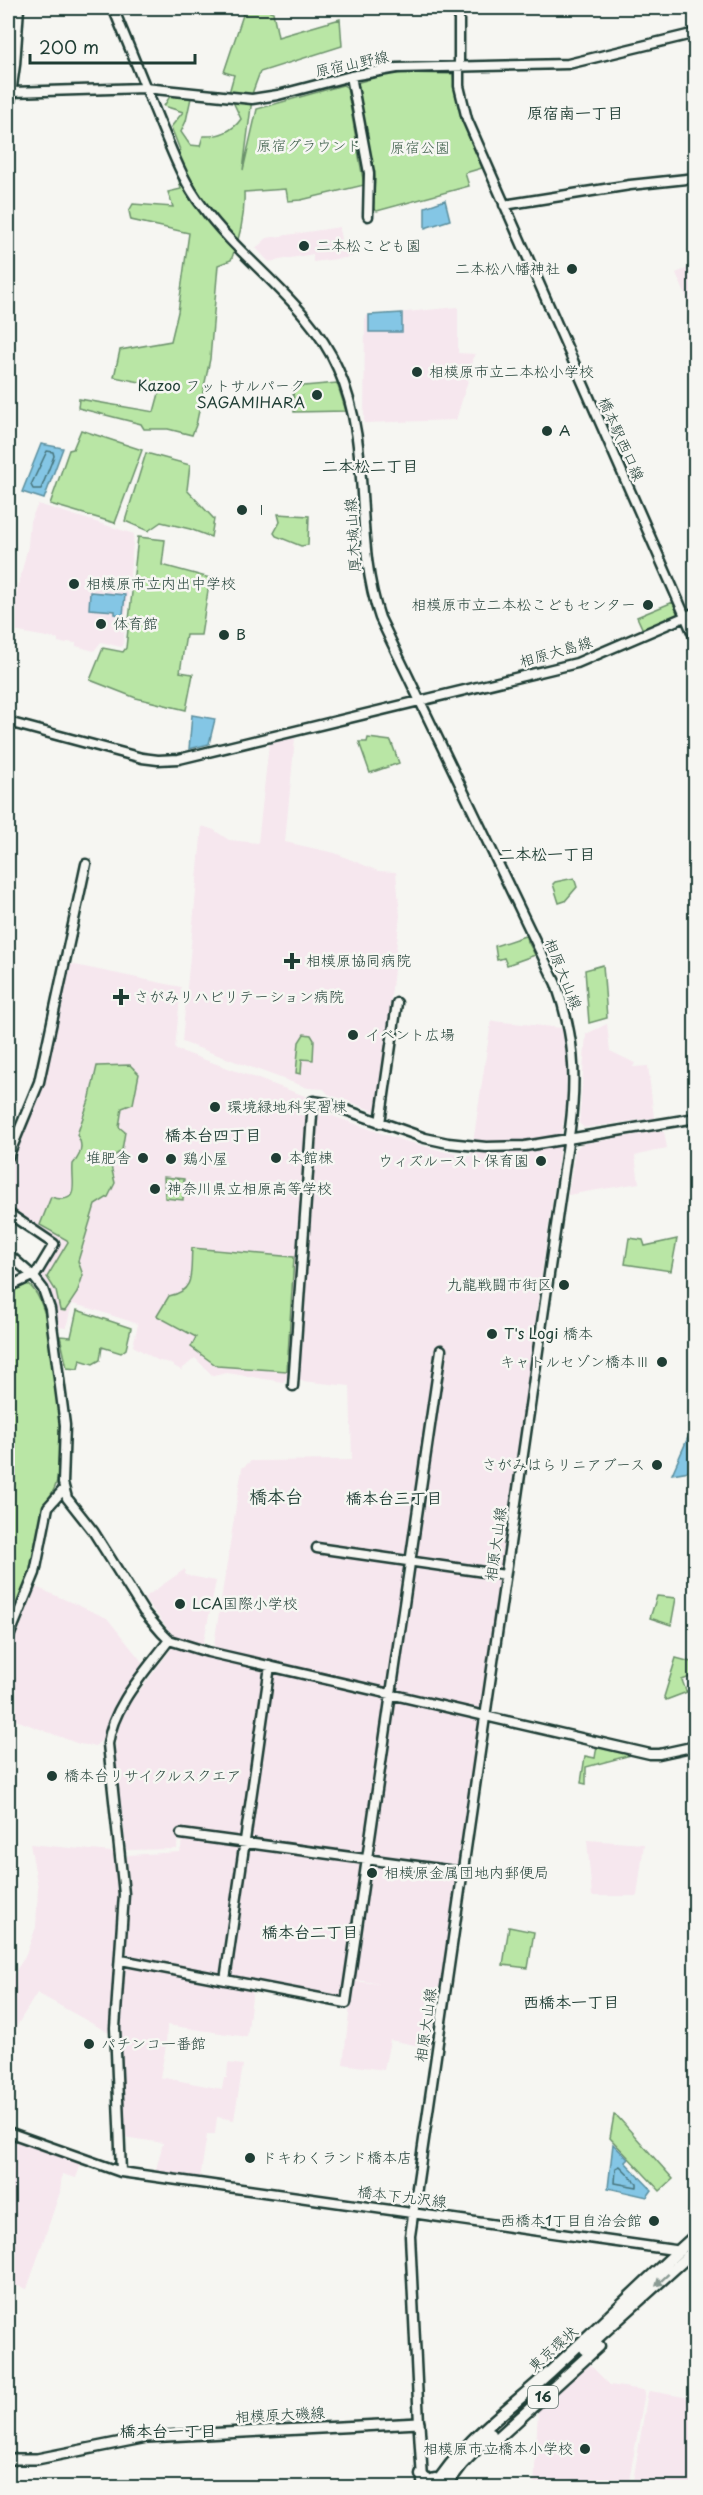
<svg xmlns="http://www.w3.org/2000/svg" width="703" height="2495" viewBox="0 0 703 2495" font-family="'Playpen Sans','Klee One',sans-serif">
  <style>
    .built { fill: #f6e7ee }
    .green { fill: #b9e6a5; stroke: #6c926c; stroke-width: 1.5 }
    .water { fill: #84c6e5; stroke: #5c8f9e; stroke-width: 1.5 }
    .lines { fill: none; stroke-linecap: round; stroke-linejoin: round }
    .shore { stroke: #47747b; stroke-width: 1.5 }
    .secondary-casing { stroke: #1f3d34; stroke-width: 13 }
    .primary-casing { stroke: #1f3d34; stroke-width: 14 }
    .highway-casing { stroke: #1f3d34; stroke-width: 15 }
    .secondary { stroke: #f6f6f2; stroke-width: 8 }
    .primary { stroke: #f6f6f2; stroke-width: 9 }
    .highway { stroke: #f6f6f2; stroke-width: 10 }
    .oneway { fill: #8a9a93 }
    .poi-dot { fill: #1f3d34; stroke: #f6f6f2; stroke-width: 2 }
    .labels { text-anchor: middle; stroke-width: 5; stroke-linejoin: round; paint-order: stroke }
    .shield { fill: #f6f6f2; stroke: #60746d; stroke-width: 1.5 }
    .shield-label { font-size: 14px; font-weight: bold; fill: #1f3d34 }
    .street-label { font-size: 15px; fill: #1f3d34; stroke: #f6f6f2 }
    .park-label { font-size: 15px; fill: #3e5f4b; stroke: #f6f6f2 }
    .poi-label { font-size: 15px; fill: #1f3d34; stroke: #f6f6f2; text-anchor: start }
    .neighbourhood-label { font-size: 16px; font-weight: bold; fill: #1f3d34; stroke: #f6f6f2 }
    .quarter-label { font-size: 18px; font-weight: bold; fill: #1f3d34; stroke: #f6f6f2 }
  </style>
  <rect width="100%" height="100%" fill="#f6f6f2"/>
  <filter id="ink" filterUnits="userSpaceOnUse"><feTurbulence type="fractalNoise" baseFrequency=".0167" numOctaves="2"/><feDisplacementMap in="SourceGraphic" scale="12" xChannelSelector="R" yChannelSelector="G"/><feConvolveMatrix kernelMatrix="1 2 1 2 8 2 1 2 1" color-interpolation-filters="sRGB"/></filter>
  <g filter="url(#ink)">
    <path class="built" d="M340,227L341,244L350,243L352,257L313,262V254L269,262L256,248L267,238Z
      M695,265V317L676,273Z
      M458,307V353L476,354L472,359L473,364L456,420L364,423L365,316Z
      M38,504L134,534L123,646L121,647L101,642L94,651L76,646V643L67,642L66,644L58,642V639L8,630V618L14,603L28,546L30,521Z
      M293,736L295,738L285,842L335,853L378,871L396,872L400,915L390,1006L391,1010L377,1108L374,1111L328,1094L324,1089L308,1088L182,1042L202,826L214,830L229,840L258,843L269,744Z
      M70,964L181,987L175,1049L308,1097L288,1377L283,1382L227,1373L213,1376L195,1358L181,1370L167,1362L159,1361L133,1346L138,1324L89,1308L72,1304L66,1328L58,1327L53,1298L42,1276L62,1241L36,1227L8,1208V1169L43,1084Z
      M493,1021L562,1028L567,1059L566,1104L536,1314L538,1318L444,1963L440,1993H437L430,2048L390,2040L384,2070L343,2064L353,1981L380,1984L346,1978L343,1999L229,1975L248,1839L178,1830L177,1849L126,1850L115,1757L116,1738L120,1723L130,1703L172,1648L212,1657L242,1468L251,1461L352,1460L350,1386L301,1381L299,1378L317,1117L324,1113L401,1140L446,1152L471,1156L491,1022Z
      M607,1024L610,1051L635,1063L633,1067L648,1066L654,1118L584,1128L579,1123L586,1034Z
      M658,1131L664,1132L667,1148L635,1156L639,1183L568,1195L575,1150L581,1144Z
      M185,1569V1575L216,1581L203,1645L182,1641L171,1633L144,1598Z
      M36,1587L107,1618L143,1663L115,1704L109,1716L103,1739L95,1746L79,1744L8,1717V1650Z
      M183,1838L238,1846L240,1849L223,1974L220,1976L128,1957L127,1955V1857L128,1855L180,1852Z
      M587,1840L644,1844L637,1896H592Z
      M30,1844L122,1853L120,1925L111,2034L37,1993L13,2032L8,2027V1982L25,1957L36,1927L38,1887Z
      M125,1964L253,1989L247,2037L167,2025L166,2046L160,2077L222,2089L224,2078H227L228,2063L243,2065L234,2120L217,2117L215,2134H207L200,2179L155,2173L163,2143L123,2137L118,2039Z
      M8,2136L81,2164L76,2178L62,2174L60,2192L27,2289L8,2283Z
      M589,2364L610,2385L643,2390L645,2392L628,2487L534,2488L538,2410Z
      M650,2391L695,2399V2487H632L648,2392Z"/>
    <path class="green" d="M238,8H262L273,12L278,37L340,19L342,46L260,72L253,91L243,170L257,109L343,85L347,87L364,185L301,200L288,201L286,189L244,192C245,215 240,238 231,260L218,265L210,359L196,425L192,435L168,429H144L141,424L78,408L79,399L154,412L161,386L114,377L120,350L171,341L178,312L189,233L131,220L129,211L133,204L173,207L168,192L181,189L172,154L180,150L171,127L183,112L164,106L170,96L191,98L186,121L181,132L190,145L200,146L203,136C218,137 233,131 241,119L229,93L234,75L224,72L243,15Z
      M404,73L453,74C455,108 469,137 482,168L465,173L469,186L377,211L373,209L375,177L356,83L384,75Z
      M337,383L346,411L294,412L293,387Z
      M81,430L142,450L115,523L50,504L69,450L73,449Z
      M146,453L190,465L187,490L214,519L211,537L190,529L161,522L148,531L125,521Z
      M278,514L309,516L308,545L301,546L276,536L274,533L280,522Z
      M138,537L165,540L162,565L210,578L201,635H186L180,672L193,674L186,710L136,698L90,680L103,648L123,652L126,648Z
      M673,602L678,615L643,630L637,617Z
      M368,738L391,741L399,763L370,773L359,742H367Z
      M574,878L577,887L565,901L559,903L553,884L555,882Z
      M525,936L535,955L507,965L504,958L497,960L495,946Z
      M603,965L607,1018L589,1023L585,970Z
      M304,1034L311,1035L314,1040L313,1060L302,1059L301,1074L296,1073L299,1042Z
      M130,1065L139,1074L133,1104L122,1108L119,1127L125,1132L122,1150L112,1158L111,1166L115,1183L108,1197L95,1205L78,1261L83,1275L77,1293L65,1311L60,1310L56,1291L47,1277L68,1242L67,1240L40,1225L51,1197C82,1206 71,1182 73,1164C81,1155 84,1145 77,1135L90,1097L97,1066Z
      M164,1177L184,1179L183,1200L165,1198Z
      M629,1238L643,1240L645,1246L677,1239L671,1271L625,1264Z
      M192,1248L294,1257L287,1371L217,1366L191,1347L196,1337L157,1316L169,1296C196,1291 190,1272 192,1248Z
      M27,1284C57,1297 65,1453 56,1484C54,1493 46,1499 44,1508C40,1528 40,1548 34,1567C27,1589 16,1610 8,1631V1293Z
      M77,1310L131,1328L126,1349L121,1353L102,1347L100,1360L93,1364L80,1360L78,1369L67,1368L60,1336L71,1337Z
      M657,1596L676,1598L671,1625L650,1618Z
      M676,1658L695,1663L693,1676L682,1680L686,1691L695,1689L666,1700L664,1697Z
      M597,1745L631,1755L586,1767V1784L581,1783L585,1756L595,1758Z
      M509,1927L534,1932L528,1968L503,1965Z
      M614,2115L618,2117L673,2179L660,2191L610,2138Z"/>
    <path class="water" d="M445,200L450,220L425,228V207Z
      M402,313V332H369V315Z
      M41,444L63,448L44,499L22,492Z
      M90,592L125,595L123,615L115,614V611L89,609Z
      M192,715L215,719L209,744L189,749Z
      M690,1433L695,1449V1470L672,1474Z
      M613,2144L628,2159L625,2162L652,2190L647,2197L608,2188Z"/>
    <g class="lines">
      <path class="shore" d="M47,451L53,452L54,456L41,489H33L31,485Z
        M620,2166L637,2183V2187L615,2183L616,2168Z"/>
      <g class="secondary-casing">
        <path id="secondary" d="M113,8C130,48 146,89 163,130C174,156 184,183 202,206C244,264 309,302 338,369C374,449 352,537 380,618L556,984C574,1035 577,1075 570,1129L410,2236L419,2423
          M459,8V86L467,119L696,641
          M351,76L369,173L368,216
          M12,92L145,88L252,99L278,95L351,76L397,68L568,64L696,33
          M8,115L15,65L19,8
          M504,205L630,185L696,178
          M8,722L142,758L158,760L179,759L577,663L696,612
          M380,1123L397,1003
          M8,1157L39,1082L86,864
          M8,1213L54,1244L36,1274L8,1287
          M8,1254L33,1276L43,1289L50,1309L65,1425L63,1483L67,1498L93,1531L144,1612L162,1633L169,1640L208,1652L650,1754H659L696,1746
          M293,1386L313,1101L326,1103L425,1138L448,1143L486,1147L525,1146L696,1118
          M317,1548L505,1575
          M8,1639L35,1573L48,1507L64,1489
          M181,1834L462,1872
          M121,1960L346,2003L441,1350
          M225,1980L270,1666
          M8,2132L121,2172L681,2251
          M121,2172L115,2028L124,1894L108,1744C113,1705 146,1671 169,1640"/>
      </g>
      <g class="primary-casing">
        <path id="primary" d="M8,2459H37L147,2437L419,2423L423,2488"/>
      </g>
      <g class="highway-casing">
        <path id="highway" d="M585,2349L696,2249
          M488,2447L599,2346
          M421,2475L428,2481L435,2479
          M434,2488C462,2441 512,2407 551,2371C600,2326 647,2279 696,2235
          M444,2488L462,2464L491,2434"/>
      </g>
      <use href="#secondary" class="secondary"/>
      <use href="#primary" class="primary"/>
      <use href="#highway" class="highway"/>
    </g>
    <defs><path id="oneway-solid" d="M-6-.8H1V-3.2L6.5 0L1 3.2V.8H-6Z" transform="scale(1.5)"/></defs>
    <use class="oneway" href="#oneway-solid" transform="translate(662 2280) rotate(137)"/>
  </g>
  <g class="poi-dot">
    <circle cx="304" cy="246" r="6"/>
    <circle cx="572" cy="269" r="6"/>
    <circle cx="417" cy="372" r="6"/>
    <circle cx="317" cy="395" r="6"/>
    <circle cx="547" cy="431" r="6"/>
    <circle cx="242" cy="510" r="6"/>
    <circle cx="74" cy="584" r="6"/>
    <circle cx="648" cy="605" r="6"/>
    <circle cx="101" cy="624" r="6"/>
    <circle cx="224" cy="635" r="6"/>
    <path d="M289 952h6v6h6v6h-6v6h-6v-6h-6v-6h6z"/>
    <path d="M118 988h6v6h6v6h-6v6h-6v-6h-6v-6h6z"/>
    <circle cx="353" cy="1035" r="6"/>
    <circle cx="215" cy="1107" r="6"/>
    <circle cx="143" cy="1158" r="6"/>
    <circle cx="276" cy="1158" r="6"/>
    <circle cx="171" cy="1159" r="6"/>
    <circle cx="541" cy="1161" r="6"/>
    <circle cx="155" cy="1189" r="6"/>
    <circle cx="564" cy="1285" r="6"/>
    <circle cx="492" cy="1334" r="6"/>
    <circle cx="662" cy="1362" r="6"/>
    <circle cx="657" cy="1465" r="6"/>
    <circle cx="180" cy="1604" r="6"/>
    <circle cx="52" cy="1776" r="6"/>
    <circle cx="372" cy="1873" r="6"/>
    <circle cx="89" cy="2044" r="6"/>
    <circle cx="250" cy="2158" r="6"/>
    <circle cx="654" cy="2221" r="6"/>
    <circle cx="585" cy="2449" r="6"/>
  </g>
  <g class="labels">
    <rect class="shield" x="528" y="2386" width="30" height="22" rx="4.5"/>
    <g class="shield-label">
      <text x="543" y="2402">16</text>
    </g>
    <g class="street-label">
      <text transform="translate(352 64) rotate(-12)" y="5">原宿山野線</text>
      <text transform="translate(621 439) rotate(66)" y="5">橋本駅西口線</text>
      <text transform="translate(353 535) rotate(-94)" y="5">厚木城山線</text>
      <text transform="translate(556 652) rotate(-16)" y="5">相原大島線</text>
      <text transform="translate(563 974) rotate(68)" y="5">相原大山線</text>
      <text transform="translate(496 1544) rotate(-82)" y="5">相原大山線</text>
      <text transform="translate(426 2025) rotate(-82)" y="5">相原大山線</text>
      <text transform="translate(402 2197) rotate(7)" y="5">橋本下九沢線</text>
      <text transform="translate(553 2349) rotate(-42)" y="5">東京環状</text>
      <text transform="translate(280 2415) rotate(-3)" y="5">相模原大磯線</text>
    </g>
    <g class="park-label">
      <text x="309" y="151">原宿グラウンド</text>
      <text x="420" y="153">原宿公園</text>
    </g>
    <g class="poi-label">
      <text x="316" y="251">二本松こども園</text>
      <text x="560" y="274" text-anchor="end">二本松八幡神社</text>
      <text x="429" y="377">相模原市立二本松小学校</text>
      <text x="305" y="391" text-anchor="end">Kazoo フットサルパーク<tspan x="305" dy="17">SAGAMIHARA</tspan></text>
      <text x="559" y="436">A</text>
      <text x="254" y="515">Ⅰ</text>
      <text x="86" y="589">相模原市立内出中学校</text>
      <text x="636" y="610" text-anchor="end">相模原市立二本松こどもセンター</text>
      <text x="113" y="629">体育館</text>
      <text x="236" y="640">B</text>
      <text x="306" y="966">相模原協同病院</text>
      <text x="134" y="1002">さがみリハビリテーション病院</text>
      <text x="365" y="1040">イベント広場</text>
      <text x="227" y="1112">環境緑地科実習棟</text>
      <text x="131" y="1163" text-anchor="end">堆肥舎</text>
      <text x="288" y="1163">本館棟</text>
      <text x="183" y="1164">鶏小屋</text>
      <text x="529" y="1166" text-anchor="end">ウィズルースト保育園</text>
      <text x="167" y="1194">神奈川県立相原高等学校</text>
      <text x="552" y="1290" text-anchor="end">九龍戦闘市街区</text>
      <text x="504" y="1339">T's Logi 橋本</text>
      <text x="650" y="1367" text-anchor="end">キャトルセゾン橋本Ⅲ</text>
      <text x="645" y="1470" text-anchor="end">さがみはらリニアブース</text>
      <text x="192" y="1609">LCA国際小学校</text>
      <text x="64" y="1781">橋本台リサイクルスクエア</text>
      <text x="384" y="1878">相模原金属団地内郵便局</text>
      <text x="101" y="2049">パチンコ一番館</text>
      <text x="262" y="2163">ドキわくランド橋本店</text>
      <text x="642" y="2226" text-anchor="end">西橋本1丁目自治会館</text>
      <text x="573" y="2454" text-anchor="end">相模原市立橋本小学校</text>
    </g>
    <g class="neighbourhood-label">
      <text x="575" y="119">原宿南一丁目</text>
      <text x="370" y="472">二本松二丁目</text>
      <text x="547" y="860">二本松一丁目</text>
      <text x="213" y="1141">橋本台四丁目</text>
      <text x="394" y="1504">橋本台三丁目</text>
      <text x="310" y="1938">橋本台二丁目</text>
      <text x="571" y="2008">西橋本一丁目</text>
      <text x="168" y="2437">橋本台一丁目</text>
    </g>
    <g class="quarter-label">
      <text x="276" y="1503">橋本台</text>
    </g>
  </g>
  <rect width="703" height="2495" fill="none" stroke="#f6f6f2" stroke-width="30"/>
  <rect x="15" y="15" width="673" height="2465" fill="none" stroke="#1f3d34" stroke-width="2" filter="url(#ink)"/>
  <path d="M30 54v9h165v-9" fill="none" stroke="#1f3d34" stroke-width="3"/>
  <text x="39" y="54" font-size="18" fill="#1f3d34" stroke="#f6f6f2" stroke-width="4.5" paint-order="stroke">200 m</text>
</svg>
